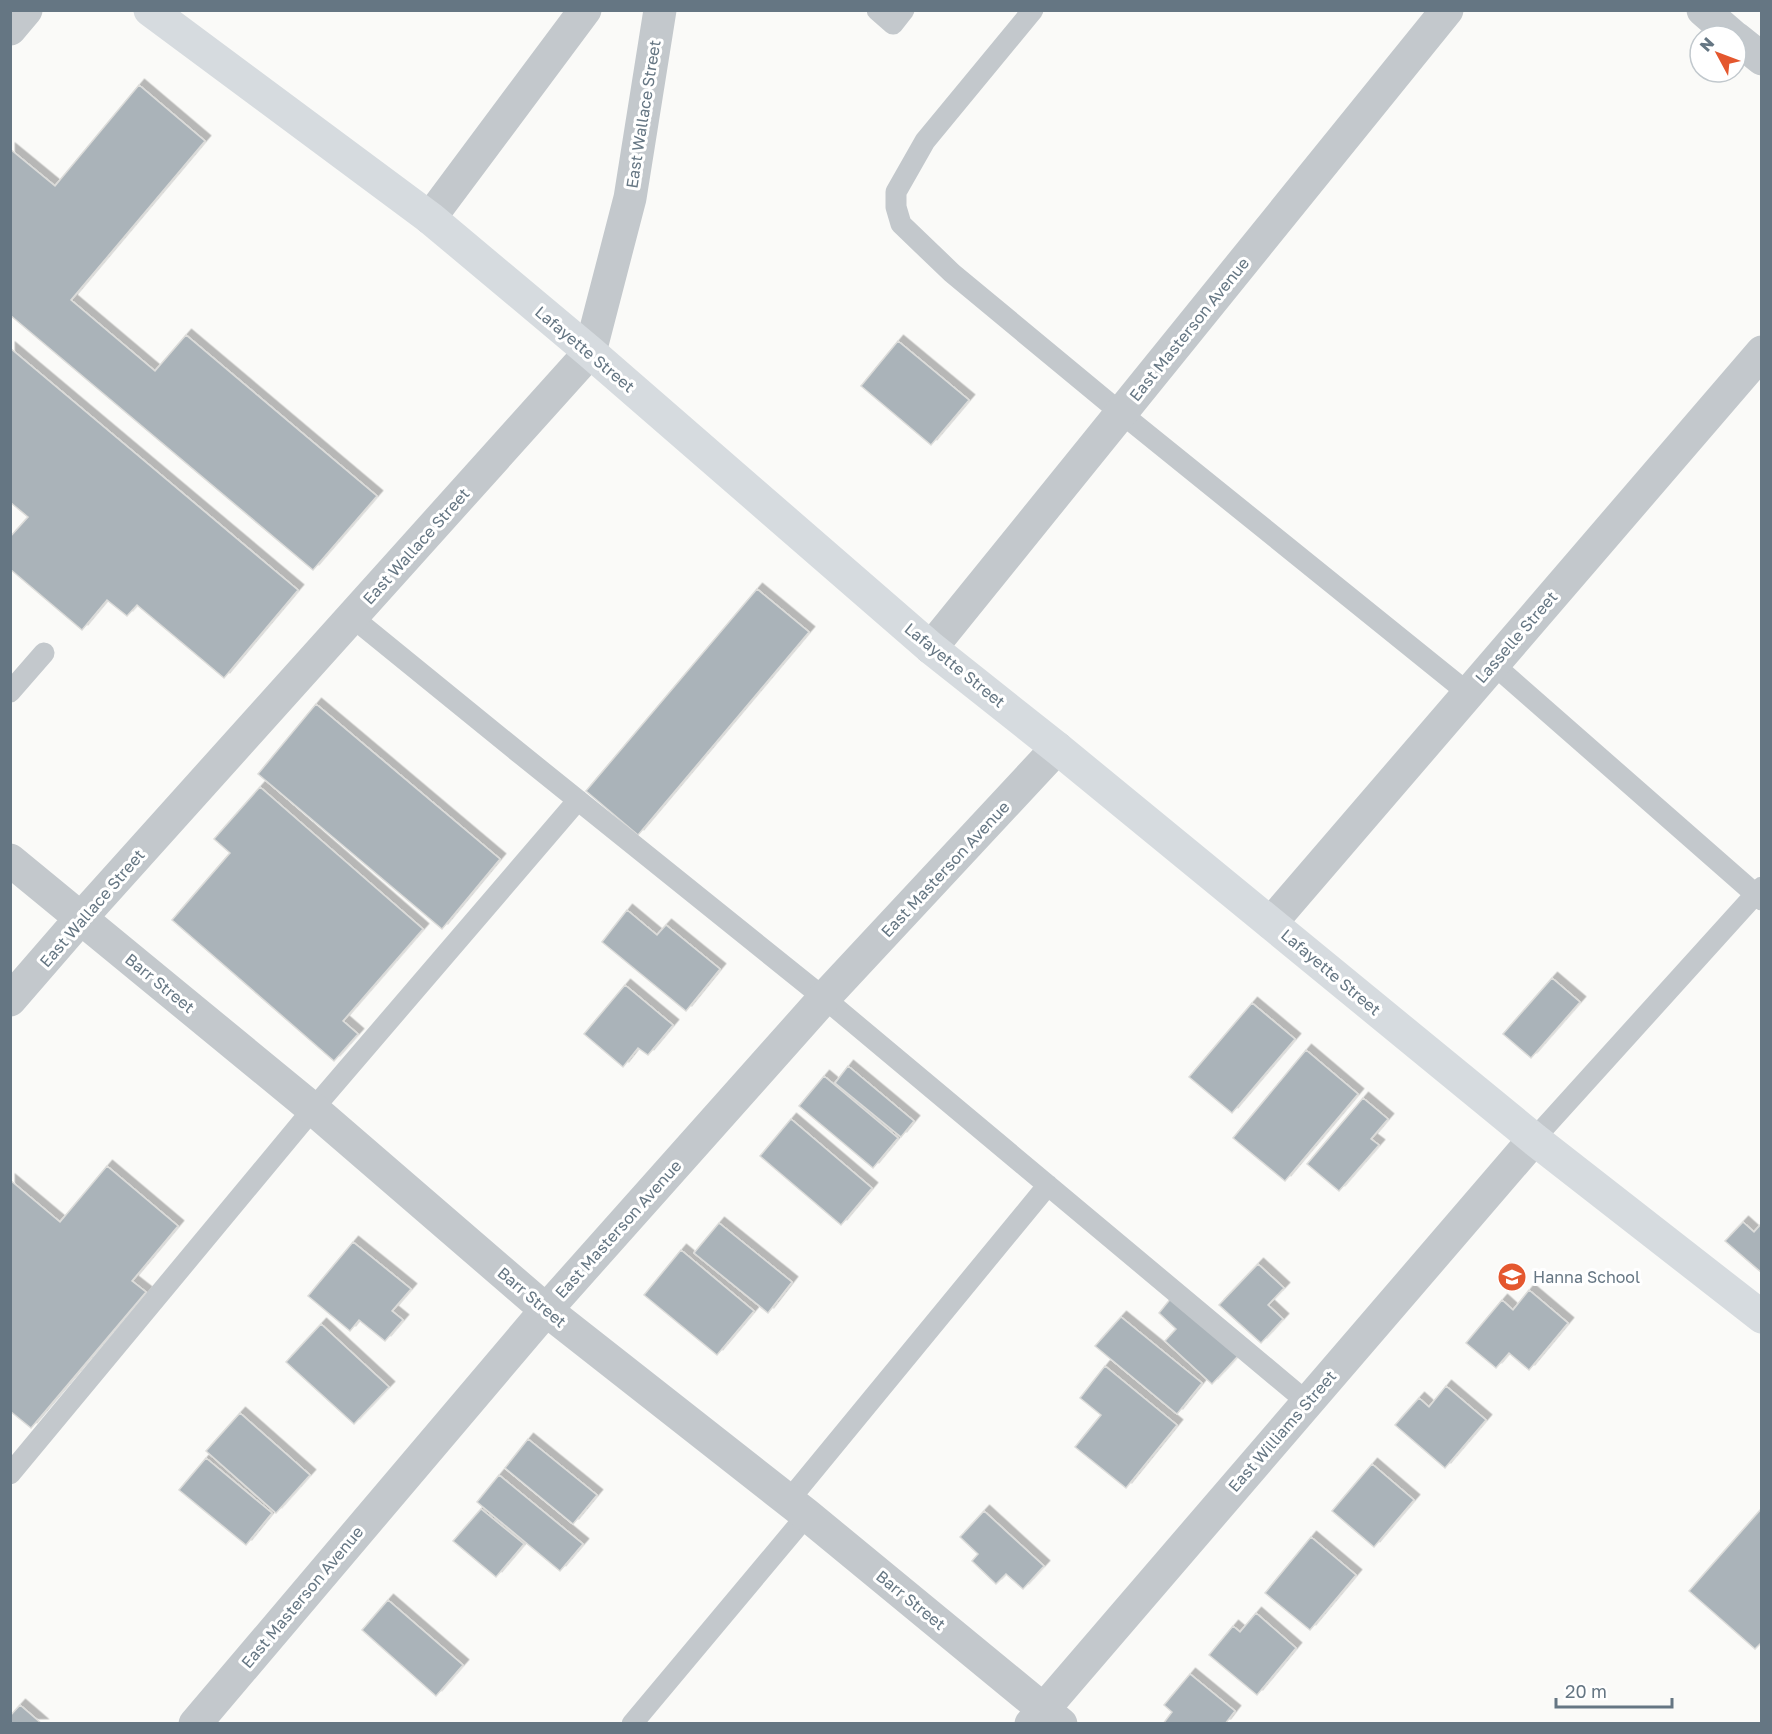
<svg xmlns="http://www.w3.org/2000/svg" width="1772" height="1734" viewBox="0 0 1772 1734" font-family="'Golos Text',sans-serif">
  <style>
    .building { fill: #aab3b9; stroke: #dcdcda; stroke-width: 1.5; filter: url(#shadow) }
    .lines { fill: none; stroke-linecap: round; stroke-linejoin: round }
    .service { stroke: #c3c8cc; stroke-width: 21 }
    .minor { stroke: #c3c8cc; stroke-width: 33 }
    .trunk { stroke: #d6dbdf; stroke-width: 33 }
    .labels { text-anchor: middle; stroke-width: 6; stroke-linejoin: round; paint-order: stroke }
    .street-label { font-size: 16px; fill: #657683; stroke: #fff }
    .poi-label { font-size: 16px; fill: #657683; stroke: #fff; text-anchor: start }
  </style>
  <defs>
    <filter id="shadow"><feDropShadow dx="5.5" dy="-5.5" stdDeviation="0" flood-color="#0004"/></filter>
  </defs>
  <rect width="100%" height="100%" fill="#fafaf8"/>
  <path class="building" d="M139,85L205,141L71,300L155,371L186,335L377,496L313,570L10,315V149L55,186Z
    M898,341L969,400L931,445L861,386Z
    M10,348L298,590L224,678L137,605L127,616L107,600L82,630L10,569V537L28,517L10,502Z
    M757,589L809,632L638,835L586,791Z
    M316,704L500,859L442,929L258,774Z
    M260,787L423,929L343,1021L358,1034L334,1061L172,920L230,853L214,839Z
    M627,910L657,935L666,925L720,969L686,1011L602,942Z
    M1552,978L1580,1002L1531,1058L1503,1034Z
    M625,985L673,1025L648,1055L638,1048L623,1067L584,1034Z
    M1252,1003L1295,1039L1232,1113L1189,1077Z
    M1306,1050L1358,1094L1285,1181L1233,1138Z
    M848,1066L914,1121L901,1137L835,1083Z
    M824,1076L898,1138L873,1168L799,1106Z
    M1363,1098L1388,1119L1371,1139L1379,1145L1339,1191L1307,1164Z
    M791,1119L872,1188L841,1225L760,1156Z
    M107,1166L178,1226L132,1281L146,1292L31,1428L10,1411V1180L60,1222Z
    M1743,1222L1754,1232L1762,1223V1273L1725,1241Z
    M719,1223L792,1282L768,1313L694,1253Z
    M353,1242L411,1289L392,1311L403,1320L385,1341L359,1320L350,1331L308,1296Z
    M681,1250L754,1311L717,1355L644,1295Z
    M1258,1264L1284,1288L1268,1305L1283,1319L1261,1343L1219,1305Z
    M1529,1290L1568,1323L1529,1370L1509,1353L1496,1368L1466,1343L1502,1300L1513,1310Z
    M1172,1297L1238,1356L1212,1384L1165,1341L1176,1329L1159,1313Z
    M1121,1317L1202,1383L1177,1414L1095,1346Z
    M321,1324L389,1387L354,1424L286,1362Z
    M1105,1366L1177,1425L1126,1488L1075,1447L1101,1415L1080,1398Z
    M1446,1386L1486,1420L1445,1468L1395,1425L1419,1398L1429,1407Z
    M240,1413L310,1475L276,1513L206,1451Z
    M528,1439L597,1495L573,1524L505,1468Z
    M206,1458L272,1513L246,1545L179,1490Z
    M1372,1464L1414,1500L1374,1547L1332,1511Z
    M499,1475L583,1544L560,1571L477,1502Z
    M1762,1508V1642L1755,1649L1689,1591Z
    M481,1509L524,1544L496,1577L453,1541Z
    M984,1511L1044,1566L1023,1589L1006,1574L996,1584L972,1561L978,1554L960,1537Z
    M1311,1537L1356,1575L1310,1630L1265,1593Z
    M388,1600L463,1665L436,1696L362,1630Z
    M1256,1613L1296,1648L1257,1695L1209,1655L1233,1626L1240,1632Z
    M1190,1674L1235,1711L1225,1724H1163L1172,1712L1164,1705Z
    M20,1705L42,1724H10V1716Z"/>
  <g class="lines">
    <path class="service" d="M877,10L893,24L904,10
      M1033,10L925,141L896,192V207L901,224L952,273L1121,413L1468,693
      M352,617L518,752L824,998L1307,1402
      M1493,664L1762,900
      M10,692L44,653
      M1534,1139L1762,887
      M10,1474L313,1109L578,800
      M789,1500L1048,1185
      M632,1724L807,1515"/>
    <path class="minor" d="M1703,10L1733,36
      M10,29L26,10
      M1736,38L1762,59
      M430,218L585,10
      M931,648L1447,10
      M10,860L313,1109L546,1310L807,1515L1061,1724
      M1271,923L1762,352
      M10,1000L81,918L590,352L630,198L660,10
      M195,1724L546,1310L824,998L1057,748
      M1031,1724L1534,1139"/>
    <path class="trunk" d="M150,10L430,218L590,352L931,648L1057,748L1534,1139L1762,1317"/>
  </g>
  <defs>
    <g id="school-disc" transform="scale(1.5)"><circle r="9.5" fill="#e4572e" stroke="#fff"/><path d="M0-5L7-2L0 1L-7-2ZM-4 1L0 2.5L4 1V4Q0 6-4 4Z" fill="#fff"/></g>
  </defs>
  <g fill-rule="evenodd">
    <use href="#school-disc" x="1512" y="1277"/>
  </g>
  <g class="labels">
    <g class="street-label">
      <text transform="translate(643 114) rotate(-81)" y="6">East Wallace Street</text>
      <text transform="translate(1189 329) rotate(-51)" y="6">East Masterson Avenue</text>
      <text transform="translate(585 349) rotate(40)" y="6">Lafayette Street</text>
      <text transform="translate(416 546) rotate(-48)" y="6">East Wallace Street</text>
      <text transform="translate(1516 637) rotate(-49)" y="6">Lasselle Street</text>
      <text transform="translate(955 665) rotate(39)" y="6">Lafayette Street</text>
      <text transform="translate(945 869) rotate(-47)" y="6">East Masterson Avenue</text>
      <text transform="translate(92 908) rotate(-49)" y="6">East Wallace Street</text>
      <text transform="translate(1331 972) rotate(40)" y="6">Lafayette Street</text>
      <text transform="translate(160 983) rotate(39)" y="6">Barr Street</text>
      <text transform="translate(618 1229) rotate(-48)" y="6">East Masterson Avenue</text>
      <text transform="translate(532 1297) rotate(40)" y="6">Barr Street</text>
      <text transform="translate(1282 1431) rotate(-49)" y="6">East Williams Street</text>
      <text transform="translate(302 1597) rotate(-50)" y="6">East Masterson Avenue</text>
      <text transform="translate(911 1600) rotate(39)" y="6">Barr Street</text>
    </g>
    <g class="poi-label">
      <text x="1533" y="1283">Hanna School</text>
    </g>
  </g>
  <rect width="1772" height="1734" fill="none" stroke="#657683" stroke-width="24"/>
  <g transform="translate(1718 54) rotate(311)"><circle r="28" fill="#ffffff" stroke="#c1c8cd" stroke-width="1.5"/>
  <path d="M0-4.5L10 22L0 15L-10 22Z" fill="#e4572e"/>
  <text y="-9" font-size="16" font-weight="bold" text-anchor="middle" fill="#657683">N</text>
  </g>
  <path d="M1556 1698v9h116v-9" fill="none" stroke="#657683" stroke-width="3"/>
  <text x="1565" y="1698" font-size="18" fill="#657683" stroke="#ffffff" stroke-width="4.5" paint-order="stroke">20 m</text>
</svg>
